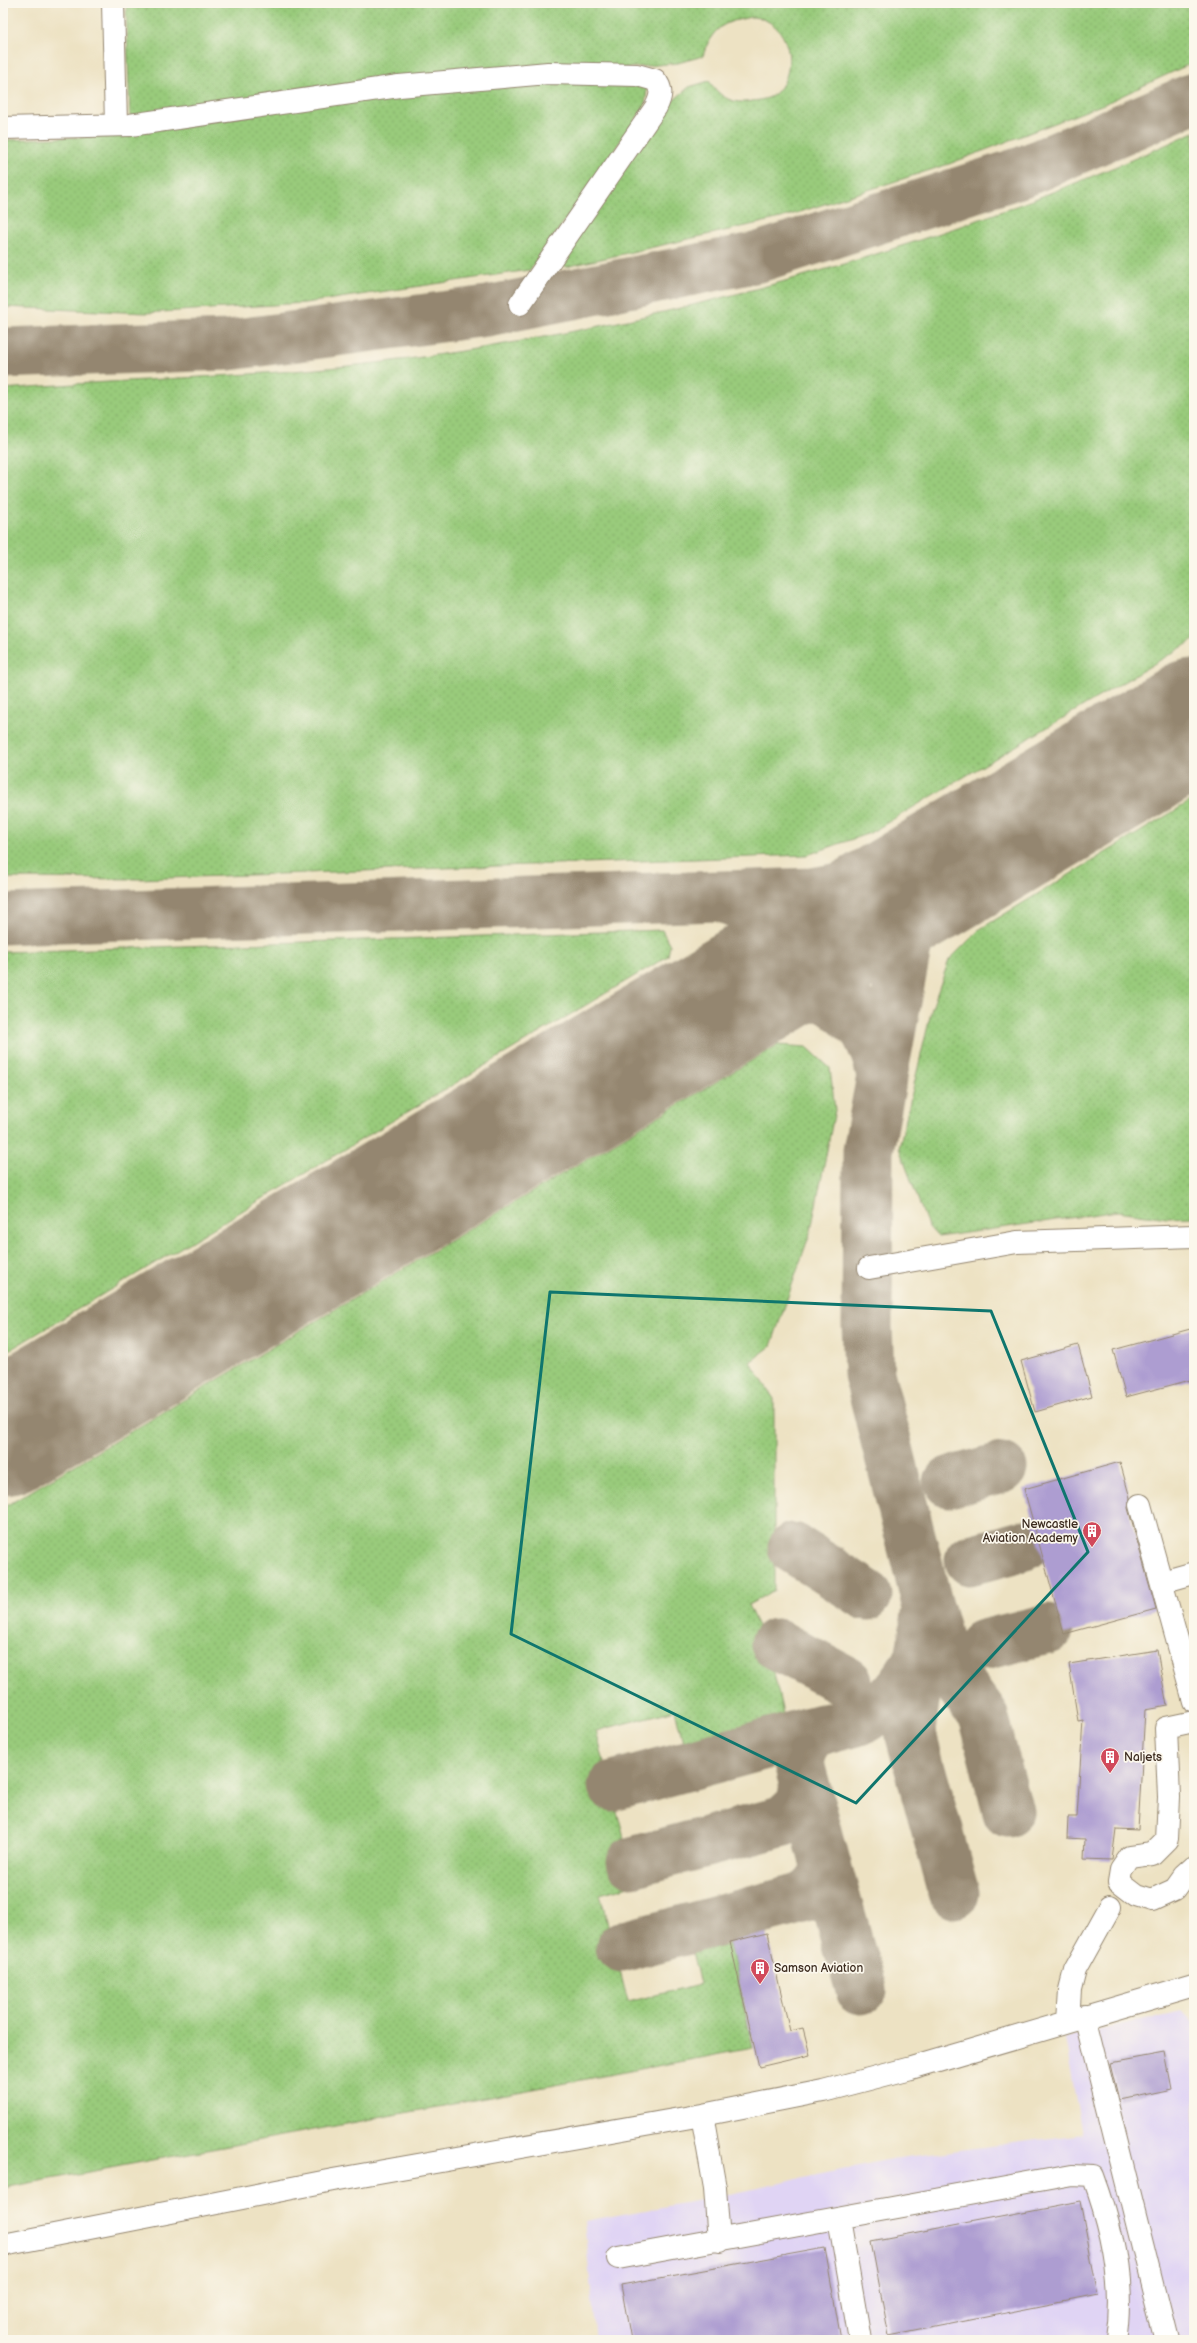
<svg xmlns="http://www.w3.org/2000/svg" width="1197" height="2343" viewBox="0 0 1197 2343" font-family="'Balsamiq Sans',sans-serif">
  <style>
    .built { fill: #e0d4f4 }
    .grass { fill: url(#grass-dots); stroke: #6a7a4c }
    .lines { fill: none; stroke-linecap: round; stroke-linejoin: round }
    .taxiway { stroke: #948670; stroke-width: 51 }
    .runway { stroke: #948670; stroke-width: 127 }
    .building { fill: #ad9dd1 }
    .minor-casing { stroke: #948670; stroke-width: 24 }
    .minor { stroke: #fff; stroke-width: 22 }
    .marked { fill: none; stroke: #0f766e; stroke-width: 3; stroke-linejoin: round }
    .labels { text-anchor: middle; stroke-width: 3.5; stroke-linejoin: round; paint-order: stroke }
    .poi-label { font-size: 12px; fill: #3b2a1e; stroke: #fbf7ec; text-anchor: start }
  </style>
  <defs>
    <pattern id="grass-dots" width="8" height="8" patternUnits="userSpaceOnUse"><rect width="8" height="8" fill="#99cb7b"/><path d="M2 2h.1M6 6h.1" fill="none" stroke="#85ae6a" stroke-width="1.8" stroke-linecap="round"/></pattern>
  </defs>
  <rect width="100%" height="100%" fill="#fbf7ec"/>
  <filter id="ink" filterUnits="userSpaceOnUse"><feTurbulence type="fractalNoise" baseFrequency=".025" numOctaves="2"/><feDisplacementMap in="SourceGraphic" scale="8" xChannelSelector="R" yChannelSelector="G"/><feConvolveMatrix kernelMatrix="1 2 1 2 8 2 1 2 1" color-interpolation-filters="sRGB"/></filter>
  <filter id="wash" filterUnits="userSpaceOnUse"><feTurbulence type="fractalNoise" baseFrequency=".012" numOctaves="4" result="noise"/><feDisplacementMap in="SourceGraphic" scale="16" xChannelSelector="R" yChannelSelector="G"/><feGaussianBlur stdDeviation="0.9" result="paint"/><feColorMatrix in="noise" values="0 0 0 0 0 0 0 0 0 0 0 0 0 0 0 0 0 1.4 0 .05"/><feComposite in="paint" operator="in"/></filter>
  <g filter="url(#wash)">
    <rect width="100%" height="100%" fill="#ede2c3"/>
    <path class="built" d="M1182,2011L1194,2023V2340H596L584,2221L712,2198L891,2159L1082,2134L1065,2037Z"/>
    <path class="grass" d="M126,3H1194V62L1104,104L949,164L781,218L566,267L561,261L667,106L689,87L709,81C720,97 732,105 752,101C760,100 771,99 777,92C799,69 790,20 753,17C748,17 743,19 738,20C717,24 709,37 703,56L678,63L130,116Z
      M550,78L638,81L647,89L645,106L530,270L305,303L146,313L3,307V140L110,136L402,91Z
      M1194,132V640L870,833L807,855L139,879L3,878V389C140,378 279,377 415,358C680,321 951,244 1194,132Z
      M1194,799V1217L1167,1218L1118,1211L938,1237L928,1226L899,1148L932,1008L949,960L980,929Z
      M662,930L670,945L668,956L3,1354V952Z
      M778,1045L807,1047L830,1068L835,1110L811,1230L771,1346L750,1362L774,1399V1591L748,1605L769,1650L785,1723L685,1750L675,1710L596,1731L636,1884L600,1894L628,2002L700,1984L690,1944L728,1934L753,2048L3,2188V1508Z"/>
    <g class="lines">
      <path class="taxiway" d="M3,353L229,345L487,311L759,257L1025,171L1194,98
        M927,881L906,948L868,1151L867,1325L869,1374L874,1393L928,1607L910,1729L911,1736L954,1893
        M722,897C761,911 803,936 829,970C838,982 845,996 853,1009C867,1032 879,1053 882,1079
        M3,919L812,893L921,873L984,847
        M735,996L809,990L834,1002L858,1022
        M949,1482L1002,1468
        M793,1548L867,1595
        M970,1560L1025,1545
        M930,1612L942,1655L948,1668L983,1716L1008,1812
        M776,1644L847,1682
        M983,1645L1048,1629
        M613,1786L821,1729
        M632,1862L784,1821L801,1805L805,1787
        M827,1869L861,1990
        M621,1947L803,1898C816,1891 822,1882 827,1869L799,1764C806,1720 835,1732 866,1717C891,1704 908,1681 920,1656"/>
      <path class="runway" d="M3,1432L1194,722"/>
    </g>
    <g id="blocks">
      <path class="building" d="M1194,1328V1379L1126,1397L1113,1350Z
        M1078,1345L1092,1396L1035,1412L1021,1361Z
        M1120,1462L1130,1498L1128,1508L1156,1609L1064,1634L1024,1489Z
        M1157,1650L1167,1706L1145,1710L1138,1830L1116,1829L1112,1860L1084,1859L1085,1839L1067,1838L1068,1817H1077L1083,1720L1078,1721L1069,1664Z
        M767,1933L790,2031L803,2028L810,2055L759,2067L730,1942Z
        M1164,2053L1171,2089L1119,2100L1110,2063Z
        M1080,2201L1098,2295L889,2336L871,2241Z
        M825,2248L841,2340H631L621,2285Z"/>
    </g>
  </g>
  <g filter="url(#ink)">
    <use href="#blocks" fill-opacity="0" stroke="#948670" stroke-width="1"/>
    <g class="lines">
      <g class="minor-casing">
        <path id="minor" d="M113,3L116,125
          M3,128L130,125L399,86L548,73L637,75L655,80C663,89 661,97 656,107L520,304
          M869,1268L1017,1242L1194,1236
          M1140,1505L1194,1701
          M1162,1582L1194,1573
          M1194,1722L1166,1728L1169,1797L1167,1839L1152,1854L1130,1857L1121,1870L1119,1882L1136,1895L1152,1900L1174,1890L1184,1876L1194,1867
          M1085,2016L1166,2340
          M1068,2021L1070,1990L1075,1970L1110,1907
          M702,2115L715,2188L719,2241
          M839,2219L860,2340
          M3,2245L333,2180L702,2115L823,2091L911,2068L1194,1985
          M618,2258L1072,2175L1093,2176C1112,2227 1125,2285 1116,2340"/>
      </g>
      <use href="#minor" class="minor"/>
    </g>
  </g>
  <path class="marked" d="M550,1292L991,1311L1088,1552L856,1803L511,1634Z"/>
  <defs>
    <g id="building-pin" transform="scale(1)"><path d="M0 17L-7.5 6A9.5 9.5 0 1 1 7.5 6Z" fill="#d1495b" stroke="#fbf7ec"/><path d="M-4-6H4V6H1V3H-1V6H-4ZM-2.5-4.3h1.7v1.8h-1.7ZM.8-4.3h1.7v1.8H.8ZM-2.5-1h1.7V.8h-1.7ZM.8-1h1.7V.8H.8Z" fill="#fff"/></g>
  </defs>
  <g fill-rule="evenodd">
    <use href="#building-pin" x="1092" y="1531"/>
    <use href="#building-pin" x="1110" y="1757"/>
    <use href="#building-pin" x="760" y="1968"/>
  </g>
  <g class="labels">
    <g class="poi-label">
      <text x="1078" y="1528" text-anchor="end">Newcastle<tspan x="1078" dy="14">Aviation Academy</tspan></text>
      <text x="1124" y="1761">Naljets</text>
      <text x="774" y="1972">Samson Aviation</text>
    </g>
  </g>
  <rect width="1197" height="2343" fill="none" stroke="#fbf7ec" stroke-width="16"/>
</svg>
